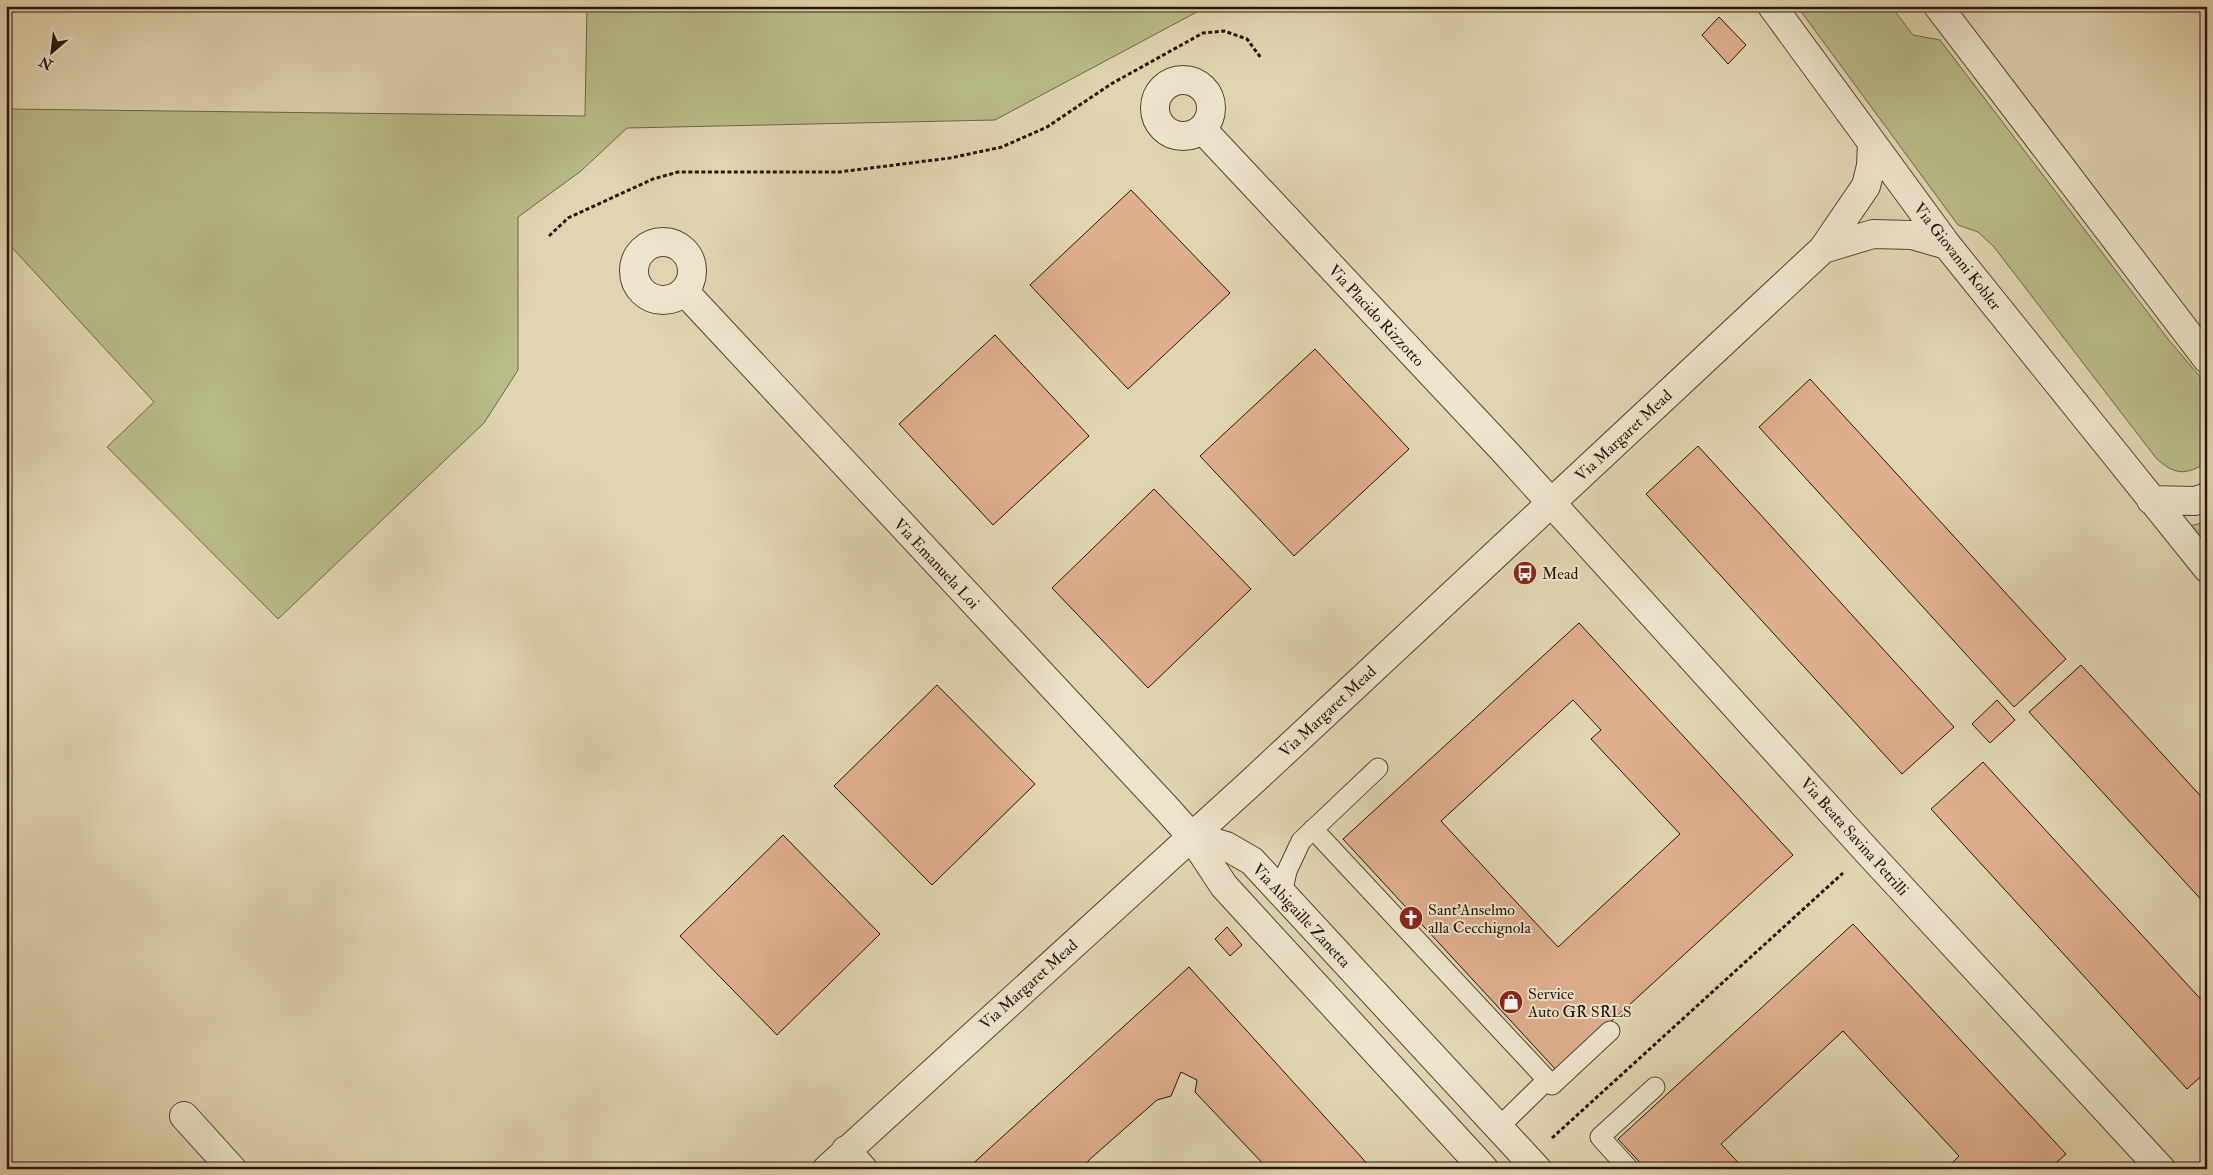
<svg xmlns="http://www.w3.org/2000/svg" width="2213" height="1175" viewBox="0 0 2213 1175" font-family="'IM FELL Double Pica',serif">
  <style>
    .green { fill: #b8bc88; stroke: #706948 }
    .building { fill: #dfae8d; stroke: #281608; fill-rule: evenodd }
    .lines { fill: none; stroke-linecap: round; stroke-linejoin: round }
    .lane-casing { stroke: #564632; stroke-width: 21 }
    .street-casing { stroke: #564632; stroke-width: 30 }
    .path { stroke: #281608; stroke-width: 3; stroke-dasharray: 4 2.5; stroke-linecap: butt }
    .lane { stroke: #ece4cc; stroke-width: 19 }
    .street { stroke: #ece4cc; stroke-width: 28 }
    .labels { text-anchor: middle; stroke-width: 4; stroke-linejoin: round; paint-order: stroke }
    .street-label { font-size: 16px; fill: #281608; stroke: #ece4cc }
    .poi-label { font-size: 16px; fill: #281608; stroke: #ece4cc; text-anchor: start }
  </style>
  <rect width="100%" height="100%" fill="#e1d5b1"/>
  <filter id="stains"><feTurbulence type="fractalNoise" baseFrequency=".004" numOctaves="4"/><feColorMatrix values="0 0 0 0 .2 0 0 0 0 .09 0 0 0 0 .02 0 0 0 .5 -.17"/></filter>
  <radialGradient id="worn" r=".72"><stop offset=".6" stop-color="#630" stop-opacity="0"/><stop offset="1" stop-color="#630" stop-opacity=".3"/></radialGradient>
  <path class="green" d="M587,6H1208L995,120L627,128L581,171L518,217V370L484,423L278,619L107,447L154,402L6,241V109L585,116Z
    M1797,6H1891L1913,35L1940,40L2168,339L2207,385V462C2186,476 2174,475 2156,458L1994,247L1978,232L1958,225Z
    M2207,522V548L2189,526Z"/>
  <path class="building" d="M1719,17L1746,45L1728,64L1702,35Z
    M1131,190L1230,293L1128,389L1030,285Z
    M995,335L1089,436L993,525L899,424Z
    M1315,349L1409,449L1294,556L1200,456Z
    M1810,379L2066,659L2014,707L1759,427Z
    M1698,446L1954,727L1902,774L1646,494Z
    M1154,489L1251,589L1148,688L1052,588Z
    M1579,623L1793,855L1557,1071L1343,839ZM1573,700L1601,730L1591,739L1680,834L1558,947L1441,821Z
    M2081,665L2207,803V906L2029,712Z
    M937,685L1035,784L932,885L834,786Z
    M1997,700L2015,720L1990,743L1972,724Z
    M1983,762L2207,1006V1071L2187,1089L1931,809Z
    M783,835L880,934L777,1035L680,936Z
    M1853,924L2066,1154L2049,1169H1946L1959,1156L1843,1031L1721,1144L1744,1169H1646L1618,1139Z
    M1227,927L1242,945L1230,956L1215,939Z
    M1189,967L1372,1169H1268L1195,1092L1197,1080L1181,1072L1171,1096L1157,1100L1089,1160L1083,1169H967Z"/>
  <g class="lines">
    <g class="lane-casing">
      <path id="lane" d="M1313,829L1552,1085L1610,1031
        M1285,896L1284,885L1287,871L1301,841L1378,768
        M1499,1127L1547,1080
        M1629,1169L1600,1137L1655,1087"/>
    </g>
    <g class="street-casing">
      <path id="street" d="M1772,6L1947,245L2207,568
        M1938,6L2207,359
        M1155 108a28 28 0 1 1 56 0a28 28 0 1 1-56 0Z
        M1202,129L1506,453L1867,851L2161,1169
        M634 271a29 29 0 1 1 58 0a29 29 0 1 1-58 0Z
        M1823,249L1873,234L1912,235L1947,245
        M684,291L1167,809L1191,836L1224,886L1484,1169
        M2151,500L2195,501L2207,497
        M1191,836L1226,846L1252,861L1537,1169
        M184,1116L232,1169
        M846,1150L863,1169
        M827,1169L1254,780L1823,249L1866,186L1871,166L1872,143"/>
    </g>
    <path class="path" d="M549,236L568,218L653,179L678,172H839L950,158L1002,147L1047,127L1111,84L1203,33L1224,31L1247,39L1261,58
      M1552,1138L1843,873"/>
    <use href="#lane" class="lane"/>
    <use href="#street" class="street"/>
  </g>
  <defs>
    <g id="bus-disc" transform="scale(1.25)"><circle r="9.5" fill="#8f2418" stroke="#ece4cc"/><path d="M-5-6H5V4H4V6H2V4H-2V6H-4V4H-5ZM-3.5-4V0h7V-4ZM-3.5 1.2v1.5H-2V1.2ZM2 1.2v1.5H3.5V1.2Z" fill="#fff"/></g>
    <g id="church-disc" transform="scale(1.25)"><circle r="9.5" fill="#8f2418" stroke="#ece4cc"/><path d="M-1.2-6h2.4v3.5h3.3v2.4h-3.3V6h-2.4V-.1h-3.3v-2.4h3.3Z" fill="#fff"/></g>
    <g id="shop-disc" transform="scale(1.25)"><circle r="9.5" fill="#8f2418" stroke="#ece4cc"/><path d="M-5-2.5h2.3a2.7 3.5 0 0 1 5.4 0H5L5.5 6h-11ZM-1.5-2.5h3a1.5 2.3 0 0 0-3 0Z" fill="#fff"/></g>
  </defs>
  <g fill-rule="evenodd">
    <use href="#bus-disc" x="1525" y="573"/>
    <use href="#church-disc" x="1411" y="918"/>
    <use href="#shop-disc" x="1511" y="1002"/>
  </g>
  <g class="labels">
    <g class="street-label">
      <text transform="translate(1958 256) rotate(52)" y="6">Via Giovanni Kobler</text>
      <text transform="translate(1377 315) rotate(47)" y="6">Via Placido Rizzotto</text>
      <text transform="translate(1623 435) rotate(-43)" y="6">Via Margaret Mead</text>
      <text transform="translate(937 563) rotate(47)" y="6">Via Emanuela Loi</text>
      <text transform="translate(1327 711) rotate(-43)" y="6">Via Margaret Mead</text>
      <text transform="translate(1855 836) rotate(48)" y="6">Via Beata Savina Petrilli</text>
      <text transform="translate(1302 915) rotate(47)" y="6">Via Abigaille Zanetta</text>
      <text transform="translate(1028 984) rotate(-42)" y="6">Via Margaret Mead</text>
    </g>
    <g class="poi-label">
      <text x="1542" y="579">Mead</text>
      <text x="1428" y="915">Sant’Anselmo<tspan x="1428" dy="18">alla Cecchignola</tspan></text>
      <text x="1528" y="999">Service<tspan x="1528" dy="18">Auto GR SRLS</tspan></text>
    </g>
  </g>
  <rect width="2213" height="1175" fill="none" stroke="#e1d5b1" stroke-width="25"/>
  <rect x="8" y="8" width="2198" height="1160" fill="none" stroke="#281608" stroke-width="2.5"/>
  <rect x="12" y="12" width="2188" height="1150" fill="none" stroke="#281608"/>
  <g transform="translate(52 52) rotate(208)" stroke="#ece4cc" stroke-width="4" paint-order="stroke">
  <path d="M0-4L9 19L0 12L-9 19Z" fill="#281608"/>
  <text y="-8" font-size="14" font-weight="bold" text-anchor="middle" fill="#281608">N</text>
  </g>
  <rect width="100%" height="100%" filter="url(#stains)"/>
  <rect width="100%" height="100%" fill="url(#worn)"/>
</svg>
